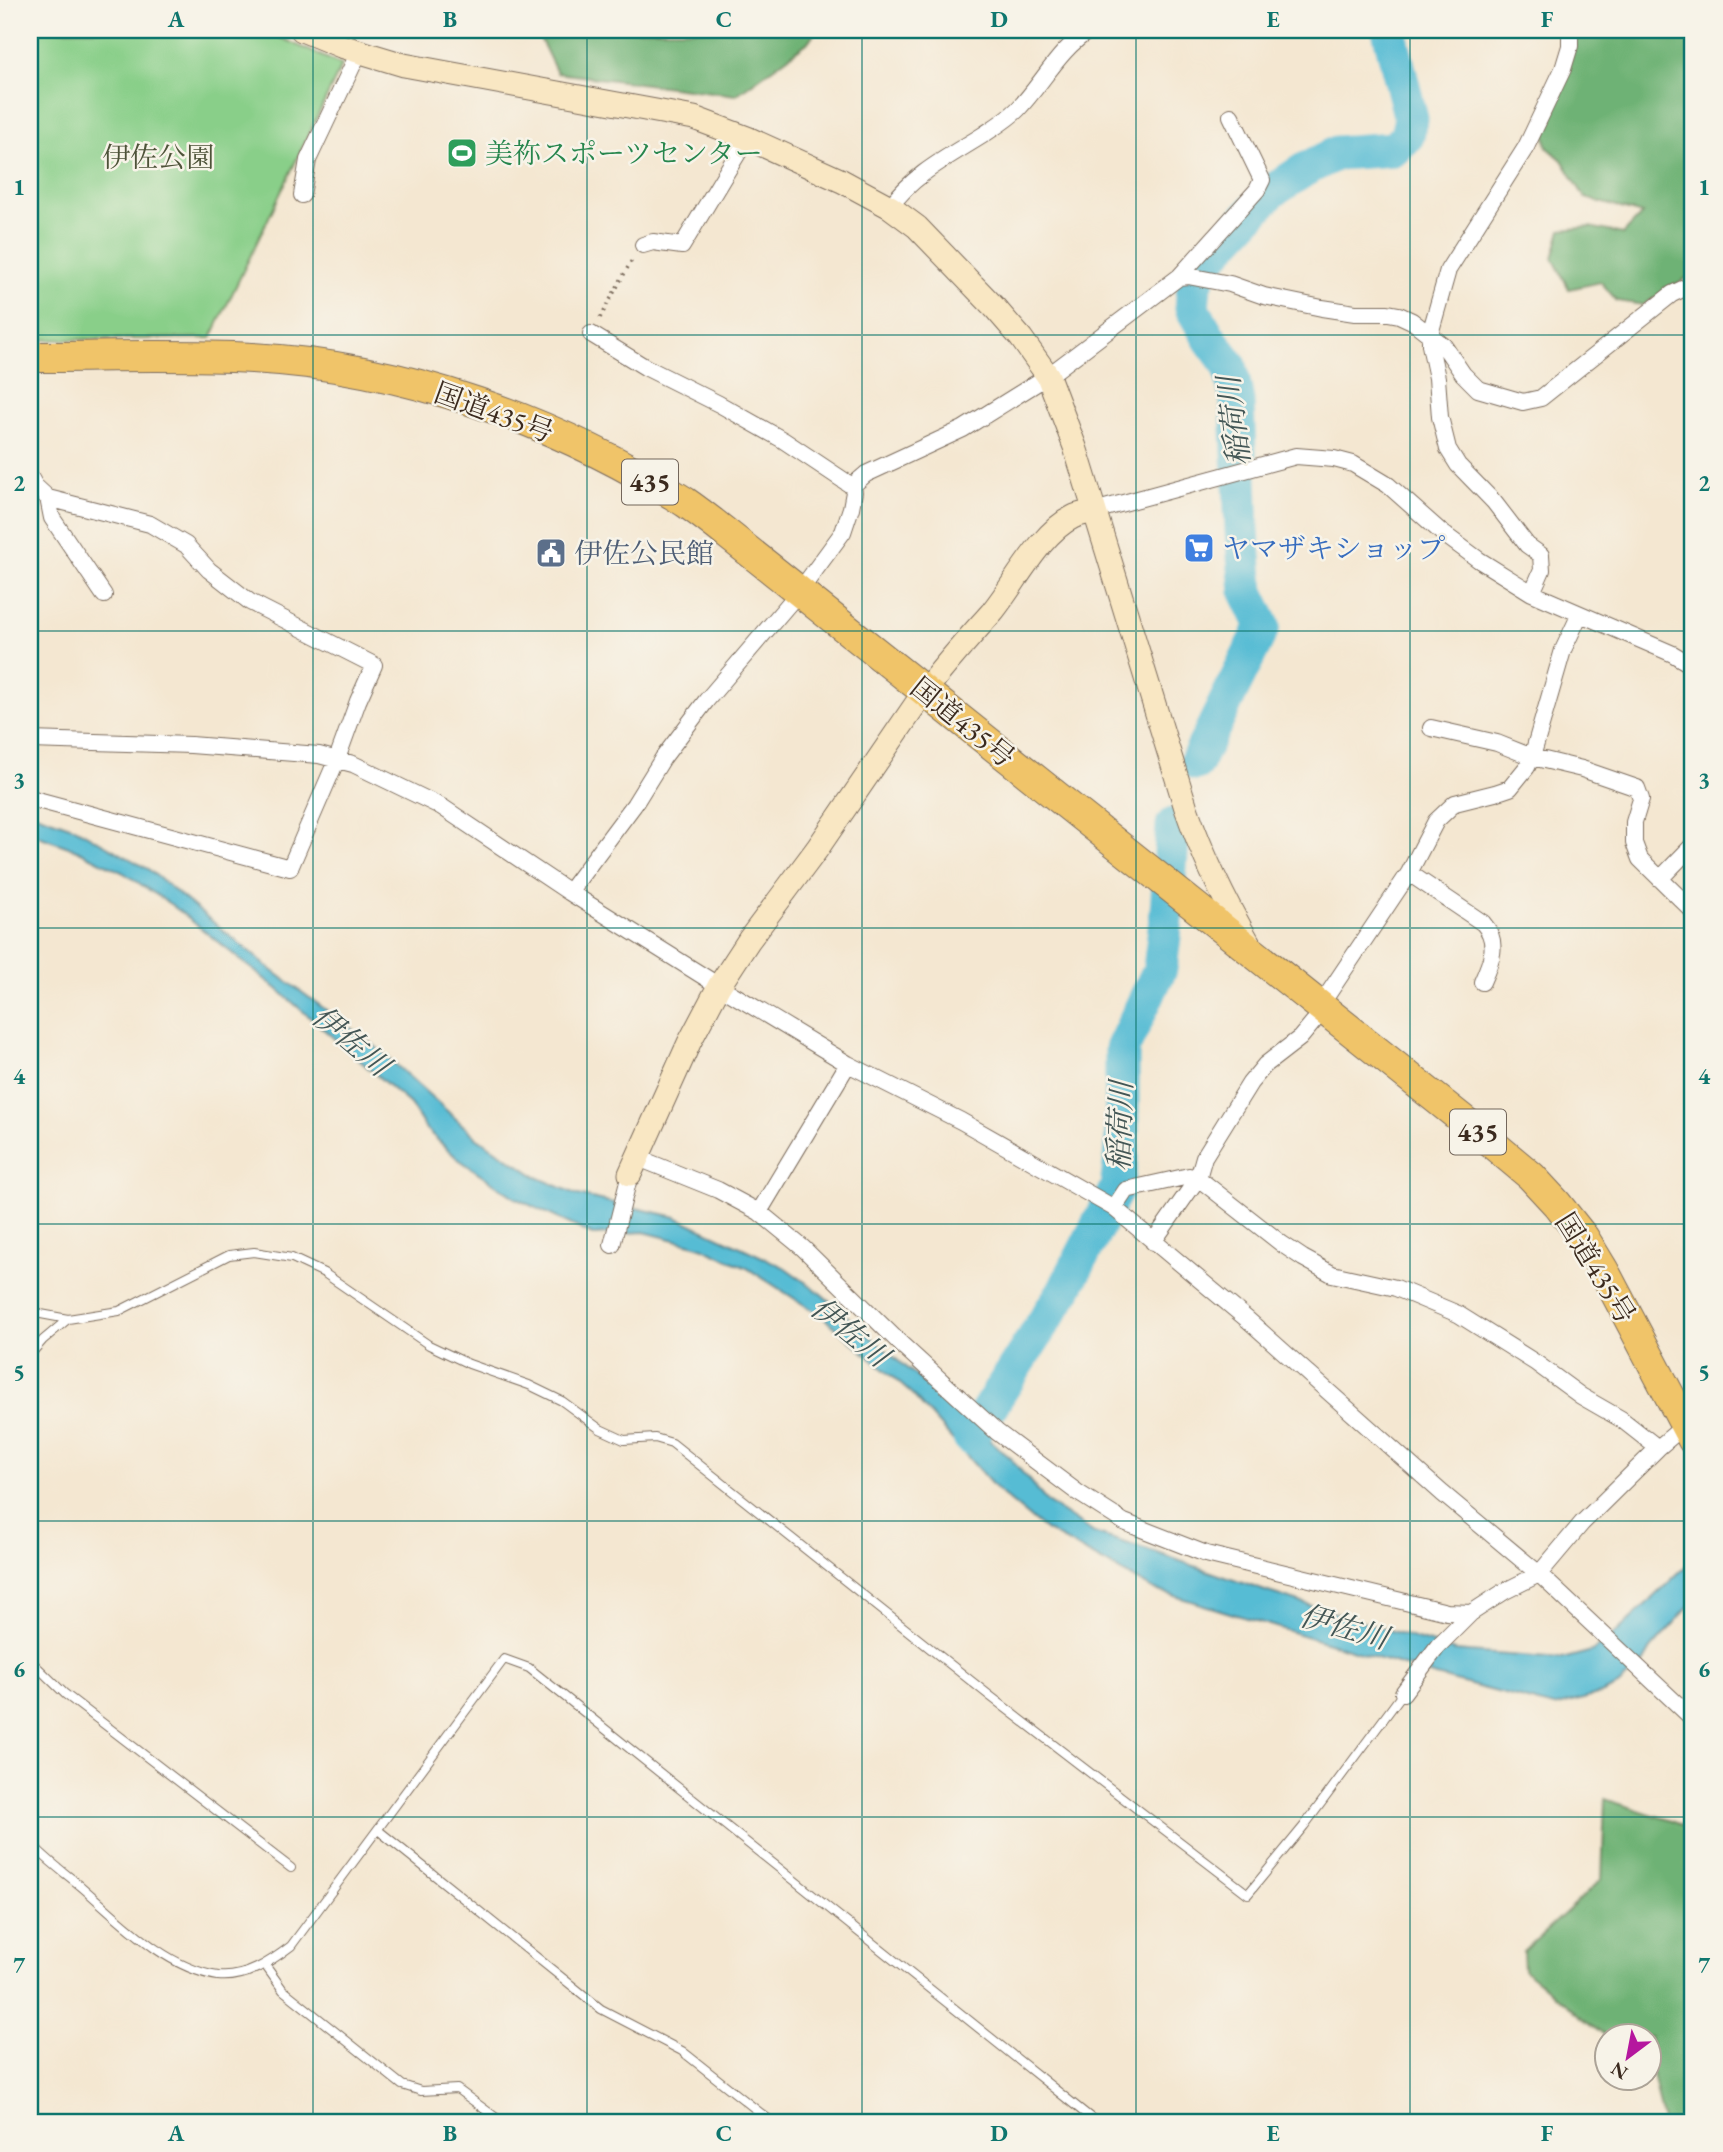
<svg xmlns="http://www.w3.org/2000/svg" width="1723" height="2152" viewBox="0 0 1723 2152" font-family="'EB Garamond','Noto Serif JP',serif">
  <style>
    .green { fill: #89cf89; stroke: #627c54; stroke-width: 2 }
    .forest { fill: #6eb275; stroke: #546e4a; stroke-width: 2 }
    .water { fill: #56bcd4; stroke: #487379; stroke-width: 2 }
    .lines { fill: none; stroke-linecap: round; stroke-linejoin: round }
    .river { stroke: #56bcd4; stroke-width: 35 }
    .lane-casing { stroke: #7c6c5d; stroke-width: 10 }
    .street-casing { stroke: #7c6c5d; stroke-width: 18 }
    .secondary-casing { stroke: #7c6c5d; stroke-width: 25 }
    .highway-casing { stroke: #7c6c5d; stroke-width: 32 }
    .path { stroke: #7c6c5d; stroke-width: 3.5; stroke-dasharray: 2 5; stroke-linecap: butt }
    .lane { stroke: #fff; stroke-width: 8 }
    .street { stroke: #fff; stroke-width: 16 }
    .secondary { stroke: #f9e7c3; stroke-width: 23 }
    .highway { stroke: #f0c469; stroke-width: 30 }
    .grid { fill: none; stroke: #0f766e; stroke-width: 2; stroke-opacity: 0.55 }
    .labels { text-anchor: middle; stroke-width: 5; stroke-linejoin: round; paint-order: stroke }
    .shield { fill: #f7f3e8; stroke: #73665b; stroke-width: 2 }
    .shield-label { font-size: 26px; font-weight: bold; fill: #3b2a1e }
    .leisure-label { font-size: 28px; fill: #27864d; stroke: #f7f3e8; text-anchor: start }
    .park-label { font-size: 28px; fill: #4e5339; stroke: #f7f3e8 }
    .street-label { font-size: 28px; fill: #3b2a1e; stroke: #f7f3e8 }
    .shop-label { font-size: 28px; fill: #366cbe; stroke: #f7f3e8; text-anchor: start }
    .service-label { font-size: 28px; fill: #4e5e75; stroke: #f7f3e8; text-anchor: start }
    .water-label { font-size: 30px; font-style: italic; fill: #435655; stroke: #f7f3e8 }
    .neatline { fill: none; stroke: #0f766e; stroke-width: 2.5 }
    .grid-label { font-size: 23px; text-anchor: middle; font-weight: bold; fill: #0f766e }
  </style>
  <rect width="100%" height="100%" fill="#f7f3e8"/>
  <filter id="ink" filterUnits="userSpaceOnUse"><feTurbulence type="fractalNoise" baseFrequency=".0143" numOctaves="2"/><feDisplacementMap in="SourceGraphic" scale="14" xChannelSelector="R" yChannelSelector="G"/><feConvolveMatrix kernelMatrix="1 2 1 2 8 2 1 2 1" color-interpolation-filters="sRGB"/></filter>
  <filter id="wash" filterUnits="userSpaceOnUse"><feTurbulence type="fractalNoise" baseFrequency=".00686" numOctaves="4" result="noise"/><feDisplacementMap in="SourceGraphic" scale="28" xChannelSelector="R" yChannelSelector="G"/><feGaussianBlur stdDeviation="1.57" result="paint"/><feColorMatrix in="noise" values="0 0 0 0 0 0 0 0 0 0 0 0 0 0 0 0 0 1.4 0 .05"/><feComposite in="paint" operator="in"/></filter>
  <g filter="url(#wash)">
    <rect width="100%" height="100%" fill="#f4e7d1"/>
    <path class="green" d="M30,30H263L342,65L211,338L30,340Z"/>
    <path class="forest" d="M536,30H817L807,43L736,95L557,73Z
      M1575,30H1693V274L1643,305L1617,301L1601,282L1569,289L1553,258L1561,230L1590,227L1623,234L1642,214L1585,198L1562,160L1547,147L1543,122Z
      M1605,1799L1672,1821L1693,1830V2122H1663L1653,2074L1650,2071V2036L1607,2037L1524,1970L1523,1952L1602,1879Z"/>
    <path class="water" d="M30,812L73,827L148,869L273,971L375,1046L476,1137L539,1178L578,1195L676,1217L784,1267L819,1292L1011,1459L1047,1502L1094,1533L1163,1555L1268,1592L1455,1651L1562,1659L1592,1651L1618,1631L1693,1559V1602L1651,1649L1643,1663L1618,1686L1601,1694L1554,1707L1436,1676L1155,1590L1045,1530L996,1489L912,1394L823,1317L747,1268L699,1246L644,1232L593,1235L517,1199L457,1158L426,1129L410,1104L276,988L173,906L124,873L77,850L30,833Z"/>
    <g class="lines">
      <path class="river" d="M1196,763L1263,626L1247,592L1242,531L1237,401L1230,366L1210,339L1192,308L1194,286L1204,264L1271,192L1304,170L1337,153L1394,149L1407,136L1411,119L1389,30
        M970,1438L1065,1289L1117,1188L1122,1149V1049L1160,969L1167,911L1173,825"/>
    </g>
  </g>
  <g filter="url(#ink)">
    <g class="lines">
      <g class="lane-casing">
        <path id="lane" d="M30,1312L68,1319L43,1340L30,1355
          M68,1319L119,1311L229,1255L254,1252L292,1258L324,1273L429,1345L469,1364L529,1385L562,1401L600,1429L624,1440L655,1438L672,1443L990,1696L1248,1894L1304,1826L1403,1693
          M30,1660L65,1694L291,1868
          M378,1830L601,2009L682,2051L772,2122
          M30,1842C45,1859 65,1873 83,1888C121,1921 166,1968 218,1976C245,1979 270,1962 291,1946L504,1659L529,1668L1096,2122
          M265,1965L283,1990L402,2085L421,2091L457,2089L502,2122"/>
      </g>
      <g class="street-casing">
        <path id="street" d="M302,195L308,160L359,52
          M890,207C913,174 950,156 983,135C995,127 1008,119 1018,109C1042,84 1060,48 1090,30
          M643,245L653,242L682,246L747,138
          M1179,277L1188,276L1230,284L1264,296L1322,308L1355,313H1388L1399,315L1412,321L1444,346L1463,374L1478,389L1523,402L1541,398L1672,294L1693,284
          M30,477L35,486L48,498L150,524L186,545L209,570L250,602L374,665L358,701L337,759L290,868L30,798
          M852,486L866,474L963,429L1048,376L1179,277L1257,190L1262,180L1231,116
          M48,498L52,518L104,595
          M1094,511L1296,456L1334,459L1353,464L1388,485L1441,532L1479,560L1532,593L1673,654L1693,666
          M1532,593L1542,570L1541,555L1527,545L1494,502L1458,465L1448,449L1440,417L1437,378L1430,345V334L1448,270L1526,147L1563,69L1570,46V30
          M1431,728L1497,743L1532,757L1582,769L1637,788L1641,799L1634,822V843L1640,859L1693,911
          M30,740L191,745L319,755L353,764L442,807L569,892L719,986L848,1064L961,1121L1114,1208L1248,1320L1442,1493L1539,1574L1693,1719
          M1409,873L1483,923C1500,942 1491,962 1482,982
          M1660,879L1693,845
          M569,892L634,805L663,758L706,701L799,592L843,532L851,508L854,492L852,486L783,440L719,404L645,367L591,334
          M636,1157L718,1190L759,1212L803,1248L901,1344L997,1432L1077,1492L1124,1522L1206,1554L1447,1612L1471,1613
          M1114,1208L1126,1190L1189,1176L1198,1178L1282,1244L1303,1258L1332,1274L1396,1288L1458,1314L1536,1363L1581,1396L1621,1419L1658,1448
          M759,1212L848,1064
          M1153,1242L1198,1178L1204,1157L1250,1083L1265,1065L1300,1038L1315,1020L1320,1006L1409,873L1436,821L1455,803L1495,793L1510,788L1527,767L1532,757L1563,650L1580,614
          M612,1245L630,1174
          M1403,1693L1438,1646L1471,1613L1505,1591L1539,1574L1582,1523L1658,1448L1685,1425"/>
      </g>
      <g class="secondary-casing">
        <path id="secondary" d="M302,30L341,46L404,65L694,118L747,138L842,181L890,207L917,227L995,308L1021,338L1048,376L1075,447L1186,808C1203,857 1225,902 1251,947
          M630,1174L689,1043L719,986L749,940L817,849L925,691C946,663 969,638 992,612C1015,584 1040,533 1073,517C1079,514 1087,513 1094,511"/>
      </g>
      <g class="highway-casing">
        <path id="highway" d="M30,357C104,357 178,354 252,358C404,366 557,421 685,502C701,513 716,525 731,537L1477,1131L1531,1176L1557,1204L1584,1238L1604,1271L1693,1440"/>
      </g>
      <path class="path" d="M600,318L633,258"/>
      <use href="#lane" class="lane"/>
      <use href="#street" class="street"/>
      <use href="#secondary" class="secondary"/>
      <use href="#highway" class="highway"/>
    </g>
  </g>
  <path class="grid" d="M313,30V2122M587,30V2122M862,30V2122M1136,30V2122M1410,30V2122M30,335H1693M30,631H1693M30,928H1693M30,1224H1693M30,1521H1693M30,1817H1693"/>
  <defs>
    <g id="stadium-square" transform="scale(1.575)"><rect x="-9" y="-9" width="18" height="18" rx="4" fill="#2e9e5b" stroke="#f7f3e8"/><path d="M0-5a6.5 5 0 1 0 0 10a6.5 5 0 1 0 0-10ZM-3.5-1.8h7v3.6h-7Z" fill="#fff"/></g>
    <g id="supermarket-square" transform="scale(1.575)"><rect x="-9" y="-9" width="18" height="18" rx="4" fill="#3f7fe0" stroke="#f7f3e8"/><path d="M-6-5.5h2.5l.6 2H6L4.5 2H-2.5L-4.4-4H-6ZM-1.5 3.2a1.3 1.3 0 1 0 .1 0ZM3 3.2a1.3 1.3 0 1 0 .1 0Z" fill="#fff"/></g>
    <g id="civic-square" transform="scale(1.575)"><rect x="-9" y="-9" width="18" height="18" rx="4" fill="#5c6f8a" stroke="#f7f3e8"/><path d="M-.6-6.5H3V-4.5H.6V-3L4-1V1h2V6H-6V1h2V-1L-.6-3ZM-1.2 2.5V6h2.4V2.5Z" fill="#fff"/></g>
  </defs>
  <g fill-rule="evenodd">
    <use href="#stadium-square" x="462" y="153"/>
    <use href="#supermarket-square" x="1199" y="548"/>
    <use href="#civic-square" x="551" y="553"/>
  </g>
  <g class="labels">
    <g class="shield">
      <rect x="622" y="459.5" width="56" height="45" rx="5"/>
      <rect x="1450" y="1109.5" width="56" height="45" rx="5"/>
    </g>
    <g class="shield-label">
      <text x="650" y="491">435</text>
      <text x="1478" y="1141">435</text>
    </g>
    <g class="leisure-label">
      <text x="485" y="163">美祢スポーツセンター</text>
    </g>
    <g class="park-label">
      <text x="158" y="167">伊佐公園</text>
    </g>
    <g class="street-label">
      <text transform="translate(494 412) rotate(20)" y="10">国道435号</text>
      <text transform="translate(963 722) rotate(39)" y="10">国道435号</text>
      <text transform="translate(1596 1268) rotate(58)" y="10">国道435号</text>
    </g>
    <g class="shop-label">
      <text x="1222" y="558">ヤマザキショップ</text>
    </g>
    <g class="service-label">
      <text x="574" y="563">伊佐公民館</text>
    </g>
    <g class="water-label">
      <text transform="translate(1234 421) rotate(-97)" y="10">稲荷川</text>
      <text transform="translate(351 1041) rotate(40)" y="10">伊佐川</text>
      <text transform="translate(1120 1126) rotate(-88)" y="10">稲荷川</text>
      <text transform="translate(850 1332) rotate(39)" y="10">伊佐川</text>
      <text transform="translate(1344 1627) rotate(16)" y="10">伊佐川</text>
    </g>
  </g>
  <rect width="1723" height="2152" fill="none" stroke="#f7f3e8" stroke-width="77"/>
  <g transform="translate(1628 2057) rotate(212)"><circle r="33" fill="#f7f3e8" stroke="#aca397" stroke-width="2"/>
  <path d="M0-5L12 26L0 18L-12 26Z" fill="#b5179e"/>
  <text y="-10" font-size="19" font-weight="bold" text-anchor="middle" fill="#3b2a1e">N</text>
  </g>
  <rect x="38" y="38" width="1646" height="2076" class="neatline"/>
  <g class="grid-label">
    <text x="176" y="27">A</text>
    <text x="450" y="27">B</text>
    <text x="724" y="27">C</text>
    <text x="999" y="27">D</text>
    <text x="1273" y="27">E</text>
    <text x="1547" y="27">F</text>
    <text x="19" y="195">1</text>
    <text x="1704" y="195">1</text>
    <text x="19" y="491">2</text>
    <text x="1704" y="491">2</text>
    <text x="19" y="788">3</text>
    <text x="1704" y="788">3</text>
    <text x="19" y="1084">4</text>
    <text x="1704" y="1084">4</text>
    <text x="19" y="1380">5</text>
    <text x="1704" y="1380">5</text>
    <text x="19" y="1677">6</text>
    <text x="1704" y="1677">6</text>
    <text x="19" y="1973">7</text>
    <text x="1704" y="1973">7</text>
    <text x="176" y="2141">A</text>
    <text x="450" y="2141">B</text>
    <text x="724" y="2141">C</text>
    <text x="999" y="2141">D</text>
    <text x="1273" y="2141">E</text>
    <text x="1547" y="2141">F</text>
  </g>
</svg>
